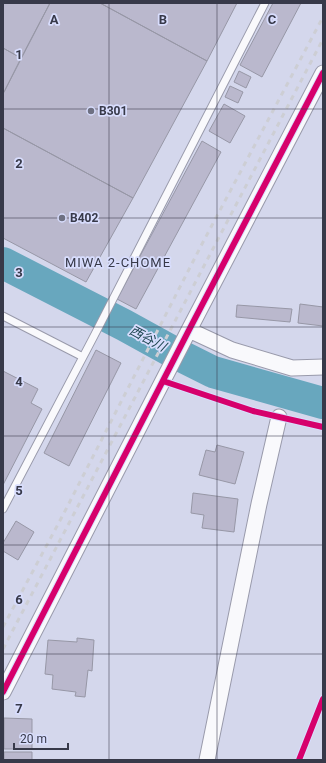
<svg xmlns="http://www.w3.org/2000/svg" width="326" height="763" viewBox="0 0 326 763" font-family="Roboto,'Noto Sans JP',sans-serif">
  <style>
    .lines { fill: none; stroke-linecap: round; stroke-linejoin: round }
    .river { stroke: #68a7be; stroke-width: 32 }
    .building { fill: #bab8cd; stroke: #9797a6 }
    .service-casing { stroke: #999aab; stroke-width: 9 }
    .minor-casing { stroke: #999aab; stroke-width: 17 }
    .path { stroke: #cfd0d7; stroke-width: 2.5; stroke-dasharray: 2 2; stroke-linecap: butt }
    .service { stroke: #f9f9fc; stroke-width: 7 }
    .minor { stroke: #f9f9fc; stroke-width: 15 }
    .rail { stroke: #cdced4; stroke-width: 3; stroke-dasharray: 5 5; stroke-linecap: butt }
    .cycleway-casing { stroke: #d8ddfd; stroke-width: 8 }
    .cycleway { stroke: #d6006c; stroke-width: 6 }
    .grid { fill: none; stroke: #373949; stroke-width: 1; stroke-opacity: 0.55 }
    .poi-dot { fill: #6e7082; stroke: #d8ddfd; stroke-width: 1.5 }
    .labels { text-anchor: middle; stroke-width: 3.5; stroke-linejoin: round; paint-order: stroke }
    .poi-label { font-size: 12px; font-weight: bold; fill: #373949; stroke: #d8ddfd; text-anchor: start }
    .neighbourhood-label { font-size: 13px; letter-spacing: 1px; fill: #373949; stroke: #d8ddfd }
    .water-label { font-size: 13px; font-style: italic; fill: #1f4752; stroke: #d8ddfd }
    .grid-label { font-size: 13px; text-anchor: middle; font-weight: bold; fill: #373949; stroke: #d8ddfd; stroke-width: 3.5; stroke-linejoin: round; paint-order: stroke }
  </style>
  <rect width="100%" height="100%" fill="#d4d7ec"/>
  <g class="lines">
    <path class="river" d="M3,263L124,325L173,352L213,372L323,403"/>
  </g>
  <path class="building" d="M3,3H50L21,58L3,48Z
    M50,3H100L207,61L133,198L3,128V94Z
    M100,3H237L207,61Z
    M273,3H301L262,77L240,65Z
    M3,48L21,58L4,92H3Z
    M239,71L251,77L246,88L234,82Z
    M230,86L243,92L238,103L225,97Z
    M224,104L245,116L230,143L209,131Z
    M3,128L133,198L86,282L3,238Z
    M202,141L221,152L136,309L117,299Z
    M300,304L323,307V326L298,323Z
    M237,305L292,309L290,322L236,317Z
    M96,350L121,363L69,466L44,453Z
    M3,371L38,389L31,403L42,409L3,485Z
    M217,445L244,452L235,484L199,475L206,450L215,452Z
    M193,493L238,499L234,532L202,528L204,515L191,513Z
    M16,521L34,532L18,560L3,551V543Z
    M77,638L94,640L92,671L88,670L85,697L75,696L76,692L52,689L53,675L45,674L48,640L77,642Z
    M4,718L32,719V749H4Z
    M4,752H32V760H4Z"/>
  <g class="lines">
    <g class="service-casing">
      <path id="service" d="M3,316L83,357
        M3,509L94,336L265,3"/>
    </g>
    <g class="minor-casing">
      <path id="minor" d="M189,330L232,350L292,368L323,367
        M3,692L189,330L323,73
        M207,760L259,504L279,417"/>
    </g>
    <path class="path" d="M177,386L253,411L264,414
      M294,421L323,427
      M299,760L323,699"/>
    <use href="#service" class="service"/>
    <use href="#minor" class="minor"/>
    <path class="rail" d="M3,627L64,513L202,244L323,17
      M3,649L323,39"/>
    <g class="cycleway-casing">
      <path id="cycleway" d="M163,381L253,411L323,427
        M3,692L189,330L323,73
        M299,760L323,699"/>
    </g>
    <use href="#cycleway" class="cycleway"/>
  </g>
  <path class="grid" d="M109,3V760M217,3V760M3,109H323M3,218H323M3,327H323M3,436H323M3,545H323M3,654H323"/>
  <g class="poi-dot">
    <circle cx="91" cy="111" r="4"/>
    <circle cx="62" cy="218" r="4"/>
  </g>
  <g class="labels">
    <g class="poi-label">
      <text x="99" y="115">B301</text>
      <text x="70" y="222">B402</text>
    </g>
    <g class="neighbourhood-label">
      <text x="118" y="267">MIWA 2-CHOME</text>
    </g>
    <g class="water-label">
      <text transform="translate(148 338) rotate(28)" y="5">西谷川</text>
    </g>
  </g>
  <g class="grid-label">
    <text x="54" y="24">A</text>
    <text x="163" y="24">B</text>
    <text x="272" y="24">C</text>
    <text x="19" y="59">1</text>
    <text x="19" y="168">2</text>
    <text x="19" y="277">3</text>
    <text x="19" y="386">4</text>
    <text x="19" y="495">5</text>
    <text x="19" y="604">6</text>
    <text x="19" y="713">7</text>
  </g>
  <rect width="326" height="763" fill="none" stroke="#373949" stroke-width="8"/>
  <path d="M14 743v6h54v-6" fill="none" stroke="#373949" stroke-width="2"/>
  <text x="20" y="743" font-size="12" fill="#373949" stroke="#d8ddfd" stroke-width="3" paint-order="stroke">20 m</text>
</svg>
